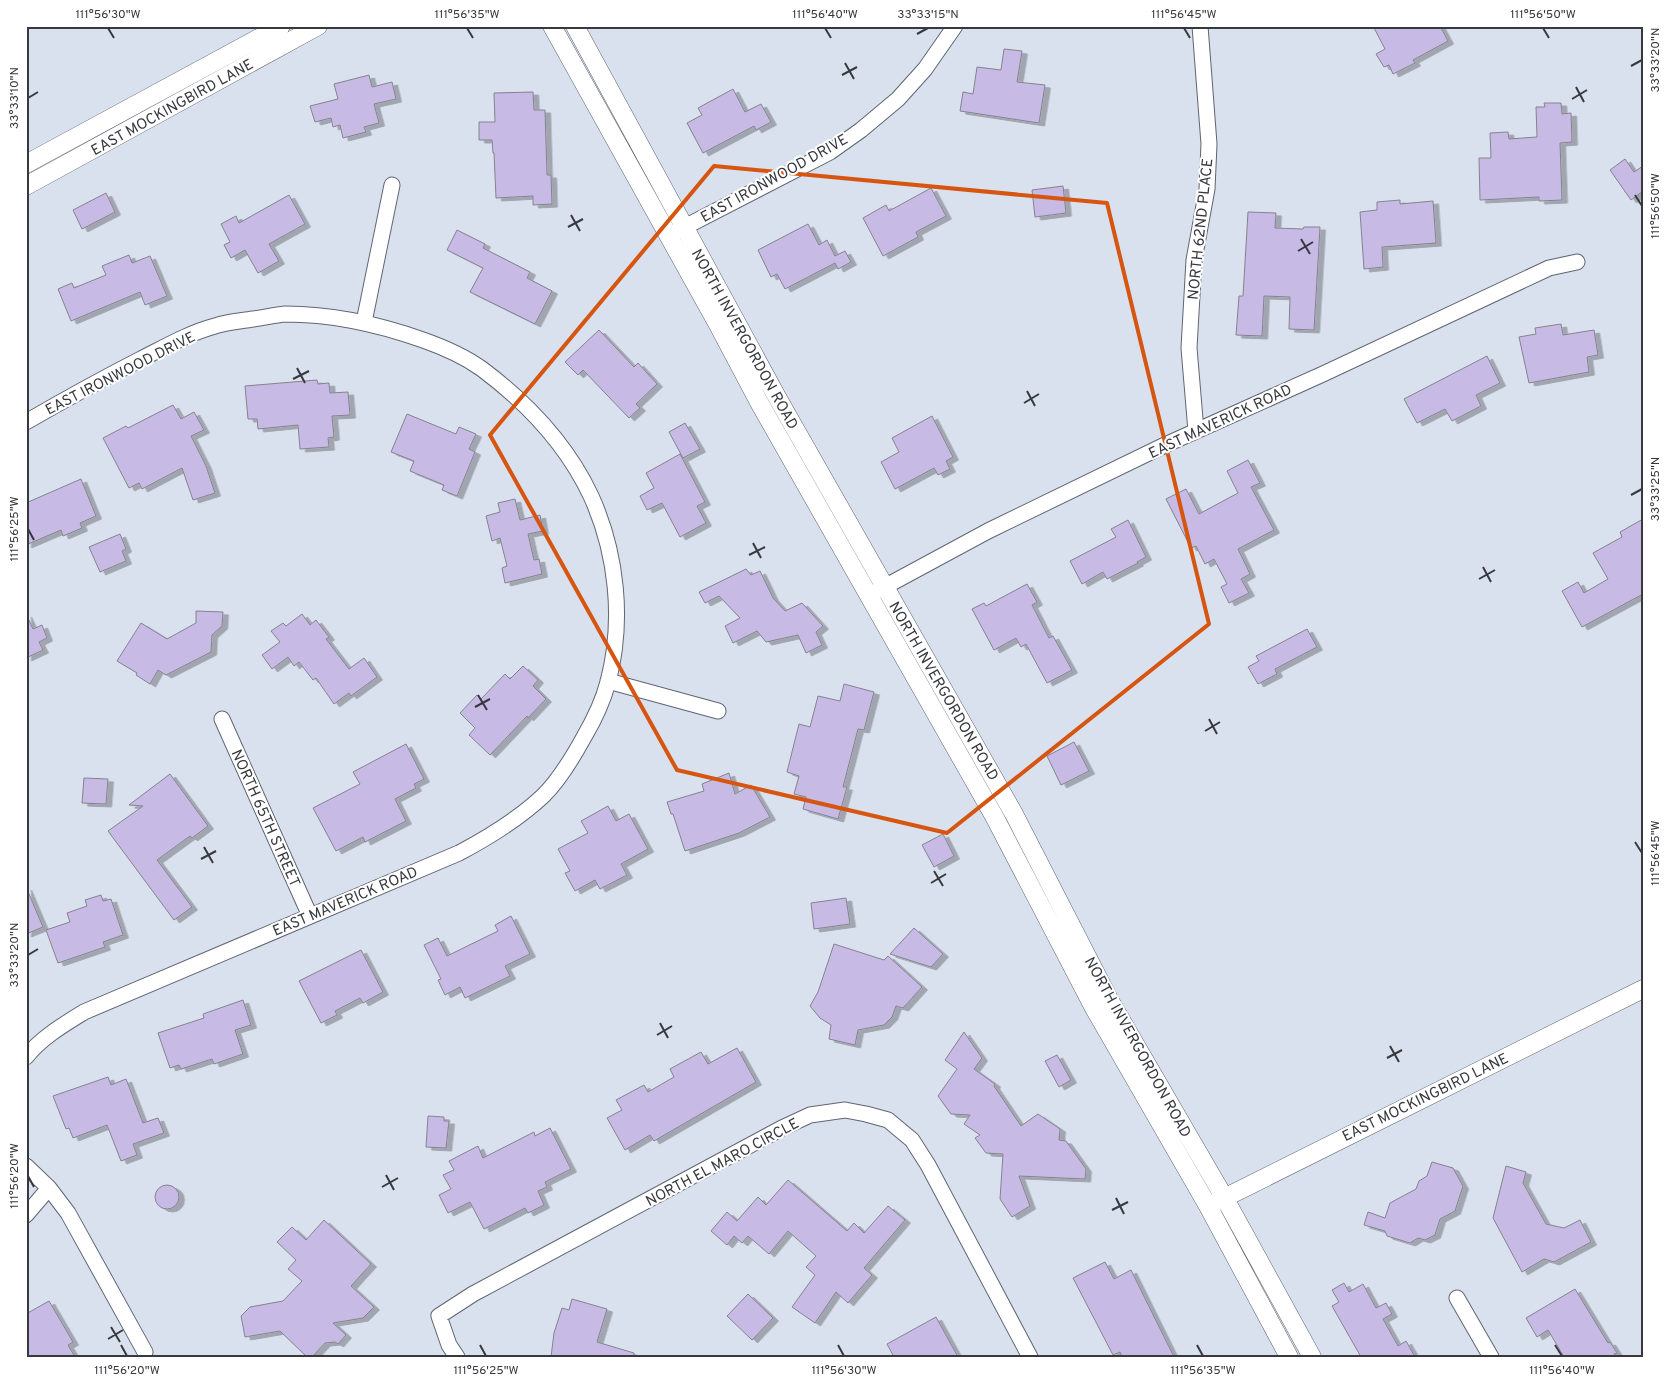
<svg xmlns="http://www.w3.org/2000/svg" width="1669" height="1383" viewBox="0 0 1669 1383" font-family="Overpass,sans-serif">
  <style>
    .building { fill: #c7bae5; stroke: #85828f; filter: url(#shadow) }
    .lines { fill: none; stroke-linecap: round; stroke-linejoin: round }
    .minor-casing { stroke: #606571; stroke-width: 17 }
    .tertiary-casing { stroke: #606571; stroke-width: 19 }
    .minor { stroke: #fff; stroke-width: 15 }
    .tertiary { stroke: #fff; stroke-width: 18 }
    .marked { fill: none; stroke: #d65611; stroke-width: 4; stroke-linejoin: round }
    .ticks { fill: none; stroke: #37393f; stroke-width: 2 }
    .labels { text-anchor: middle; stroke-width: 4; stroke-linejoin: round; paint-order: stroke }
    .street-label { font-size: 15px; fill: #37393f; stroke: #fff }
    .neatline { fill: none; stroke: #37393f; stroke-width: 2 }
    .ticks-label { font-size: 12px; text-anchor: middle; fill: #37393f }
  </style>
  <defs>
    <filter id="shadow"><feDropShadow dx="5.5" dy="3" stdDeviation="0" flood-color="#0004"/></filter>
  </defs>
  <rect width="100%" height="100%" fill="#dae1ee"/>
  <path class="building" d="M1373,26H1440L1448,41L1413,60L1415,63L1393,74L1389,65L1384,67L1376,54L1385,49Z
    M1004,49L1022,51L1017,82L1045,85L1039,123L960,111L963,92L973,94L977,67L1001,70Z
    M369,75L372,87L392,82L396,99L374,104L379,123L364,127L366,132L343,138L340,125L333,127L331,118L315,122L310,106L338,99L334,84Z
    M733,89L745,112L761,104L771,122L756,130L754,126L703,153L687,123L702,115L698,108Z
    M533,92L534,110H545L547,175H551L552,204L533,205V196L496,198L494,153H493L492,140H479V122H495L494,93Z
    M1544,103H1561L1562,114L1571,113L1572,142L1560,143L1562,200L1539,201V197L1480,200L1479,158H1491L1490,133L1508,132L1509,139L1537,137L1536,107H1545Z
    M1625,159L1634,172L1643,166V191L1631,200L1610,170Z
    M1063,186L1066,213L1035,217L1032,190Z
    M931,188L946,216L916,232L918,237L883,256L863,218L886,205L889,211Z
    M106,193L115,212L82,229L73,210Z
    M289,195L305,224L269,244L279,261L258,273L245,250L231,258L224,245L230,242L221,224L236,216L239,223Z
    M1400,200V204L1433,201L1436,243L1382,247L1383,267L1364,269L1360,212L1377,210V202Z
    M1248,212L1276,213L1275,228L1303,229L1304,227H1320L1314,330L1289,329L1290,297L1264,296L1262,336L1236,335L1239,296H1243Z
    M808,224L819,245L827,240L835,256L845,251L851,262L838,269L835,263L785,289L777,274L771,277L758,250Z
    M457,230L485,244L483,248L530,272L527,278L552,291L535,324L470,292L483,268L447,250Z
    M129,255L132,263L150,256L167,296L145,305L140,292L71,321L58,289L72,283L74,288L106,275L102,266Z
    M1561,324L1563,335L1594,330L1598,355L1587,357L1589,372L1529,383L1519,337L1536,334L1535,328Z
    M599,330L634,367L638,363L657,384L636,404L640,408L629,418L583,370L578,375L565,362Z
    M1487,356L1500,383L1476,395L1481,406L1452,421L1445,409L1417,423L1404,399Z
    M317,380L318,384L329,383L330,393L348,392L350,415L332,416L334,437L328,438L329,447L300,449L298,425L258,429L257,419H248L245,386Z
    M173,405L181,419L194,412L204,430L191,436L206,466L215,493L193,500L182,468L142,489L139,483L129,488L103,438L126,426L128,428Z
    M407,414L456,434L459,427L476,434L469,449L475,452L457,496L442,490L444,485L410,471L414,461L391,452Z
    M932,416L953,457L946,461L950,469L938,475L934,468L895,489L881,462L899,452L892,438Z
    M685,423L700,449L683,458L669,432Z
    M680,454L705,502L697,506L706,523L680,537L662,503L647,510L640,496L654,488L646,473Z
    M1248,460L1260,483L1251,487L1274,530L1238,549L1250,574L1241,579L1249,593L1229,603L1221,587L1227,584L1214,559L1205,564L1196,546L1191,548L1166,499L1186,489L1199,514L1238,493L1227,471Z
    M81,479L96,516L80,523L82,528L63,536L61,530L26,545V503Z
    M515,499L520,520L540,515L543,531L528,534L534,560L539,559L542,574L505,583L502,568L507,566L500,538L492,541L486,516L500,512L498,503Z
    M1643,519V594L1582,627L1562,591L1578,582L1584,593L1608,579L1593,553L1622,537L1620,532Z
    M1128,520L1146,557L1137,562L1138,563L1107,579L1103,572L1082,584L1070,561L1116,537L1111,529Z
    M120,534L126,549L122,551L126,561L100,572L89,547Z
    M746,569L751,575L760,571L773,598L785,611L802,603L823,626L816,632L822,645L806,653L798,635L766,642L757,631L733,643L725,626L740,618L719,596L705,603L699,592Z
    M1027,584L1037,602L1032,605L1049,638L1053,636L1072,670L1047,683L1026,644L1021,647L1016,638L994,650L972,609L984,603L986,606Z
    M196,611L223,612L222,626L212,635L211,652L166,675L158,670L150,684L136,675L137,673L117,661L141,623L167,639L196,623Z
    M26,614L33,629L42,625L47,638L39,642L43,650L26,658Z
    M302,614L310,625L316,620L329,637L326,639L349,669L364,658L377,677L351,696L349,693L334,704L316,678L313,680L299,662L294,666L288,657L272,669L262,655L280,642L271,631L283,623L286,626Z
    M1307,629L1317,647L1275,669L1277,674L1258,684L1248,667L1259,661L1256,656Z
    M523,666L538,680L533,686L546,699L528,718L527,716L490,755L469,735L475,728L460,713L477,695L481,699L505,674L510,679Z
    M844,684L874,692L864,730L858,729L843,787H847L838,819L803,809L806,797L794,794L799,776L787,772L799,724L810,727L818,696L840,701Z
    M1074,742L1089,771L1061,785L1047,756Z
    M406,744L424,779L414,784L416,788L395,799L406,821L365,842L363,837L336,851L313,808L360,784L353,772Z
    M729,773L735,794L751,785L770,817L739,833L685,851L673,814H671L667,802L704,791L702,784Z
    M170,774L208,826L192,838L190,836L157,860L192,907L174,920L108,831L143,806L129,805Z
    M84,778L108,779L106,804L82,803Z
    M608,806L616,821L629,814L648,849L621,864L627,875L600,889L595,880L575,891L565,873L570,871L558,849L588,833L581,821Z
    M943,834L954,856L934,867L922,845Z
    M26,887L43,927L26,934Z
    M101,895L103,901L111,899L123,935L103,942L105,947L58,963L46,930L70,922L67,913L87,906L85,900Z
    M846,898L850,924L814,929L811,903Z
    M511,916L530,954L505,966L510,976L465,998L460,987L445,995L438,980L441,979L424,945L438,938L447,956L498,931L495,925Z
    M914,928L943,954L931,967L890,954Z
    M834,944L884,960L888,956L922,987L903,1008L896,1006L892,1017L884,1025L858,1030L855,1045L829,1039L831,1025L820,1018L810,1006L818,992Z
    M361,950L383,992L363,1003L360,998L335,1011L337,1015L321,1023L299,981Z
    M243,1000L251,1025L235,1030L243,1054L214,1064L212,1059L181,1069L179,1065L170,1068L158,1033L204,1018L203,1014Z
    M964,1032L982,1058L974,1069L995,1084L994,1086L1021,1126L1038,1114L1060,1129L1059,1140L1066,1141L1086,1169L1085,1179L1019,1176L1030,1206L1012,1217L1000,1199L1003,1154L986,1153L975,1138L980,1135L964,1124L970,1115L951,1114L938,1096L957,1069L945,1060Z
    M737,1048L756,1082L654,1141L650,1135L625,1150L607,1118L622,1110L616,1100L644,1085L648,1092L674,1077L670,1069L701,1052L708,1064Z
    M1057,1055L1071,1080L1059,1087L1045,1061Z
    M108,1077L111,1085L126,1079L143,1123L158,1118L164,1133L133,1144L137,1155L121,1161L107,1125L73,1138L69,1128L66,1129L53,1096Z
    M428,1116L444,1117V1121H449L446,1148L426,1147Z
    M550,1128L571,1169L545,1182L547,1187L538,1191L544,1205L528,1213L525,1208L484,1229L470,1202L448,1213L439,1195L451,1189L443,1175L454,1170L449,1161L478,1146L483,1158L534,1132L535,1136Z
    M1432,1162L1453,1168L1463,1186L1455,1211L1440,1219L1435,1235L1425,1240L1418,1238L1410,1243L1387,1236L1385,1231L1364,1225L1368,1212L1385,1218L1390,1203L1416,1189L1419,1181L1427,1176Z
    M1506,1166L1526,1172L1523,1183L1546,1224L1564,1228L1580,1220L1591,1242L1554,1262L1544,1259L1522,1272L1493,1218Z
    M788,1180L847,1231L854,1223L864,1233L888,1206L905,1220L864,1268L872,1275L848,1303L836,1292L815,1323L792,1307L815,1275L806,1267L816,1256L788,1231L769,1254L748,1236L742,1243L734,1236L727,1245L711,1231L727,1212L737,1221L758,1197L766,1205Z
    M155 1197a12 12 0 1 1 24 0a12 12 0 1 1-24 0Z
    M324,1220L371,1264L351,1286L374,1307L363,1318L333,1323L346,1335L338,1344L335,1342L325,1343L312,1357H307L280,1331L245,1337L241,1316L250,1307L283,1301L302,1281L288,1269L296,1260L277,1242L292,1227L306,1240Z
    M1105,1262L1114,1279L1131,1270L1174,1357H1122L1120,1352L1113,1355L1073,1278Z
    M1344,1283L1349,1292L1363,1284L1376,1308L1386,1303L1392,1314L1383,1319L1398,1346L1406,1341L1415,1357H1361L1332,1306L1339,1302L1332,1290Z
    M1575,1289L1608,1343L1610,1342L1617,1353L1614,1354L1616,1357H1564L1548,1330L1537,1337L1526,1318Z
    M748,1294L773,1318L752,1340L727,1316Z
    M572,1299L607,1309L597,1342L634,1353V1357H551L554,1333L562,1308L569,1310Z
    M49,1301L73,1342L68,1345L75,1357H26V1314Z
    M936,1317L958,1357H894L887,1344Z"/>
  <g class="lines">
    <g class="minor-casing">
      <path id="minor" d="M675,232L830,152L861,130L898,99L925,69L955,26
        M364,322L392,185
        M26,422C64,400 102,379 141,359C165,347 189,333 215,326C227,322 241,321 253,319C263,318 274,315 285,314C334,314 378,324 423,340C443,347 464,356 482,369C526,402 567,445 591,496C617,553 624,621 608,682C603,701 594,720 584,737C573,757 560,779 544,795C519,819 489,837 459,853L84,1012C63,1025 41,1038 26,1057
        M1196,431L1189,348L1194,260L1207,189L1209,144L1200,26
        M875,592L988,531L1165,445L1323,374L1549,268L1577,262
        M608,681L718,711
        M222,719L310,916
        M26,1166L49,1188L68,1213L145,1352
        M26,1215L49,1188
        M1457,1298L1491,1357
        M457,1357L449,1345L439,1316L473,1294L782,1128L810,1115L845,1110L866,1114L888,1120L912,1140L928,1165L1030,1357"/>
    </g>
    <g class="tertiary-casing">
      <path id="tertiary" d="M552,26L717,323L760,404L994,816L1094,1008L1208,1206L1289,1357
        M575,26L777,397L1014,814L1110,1001L1224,1197L1312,1357
        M26,164L281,26
        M26,186L318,26
        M1214,1203L1643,989"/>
    </g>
    <use href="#minor" class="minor"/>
    <use href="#tertiary" class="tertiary"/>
  </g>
  <path class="marked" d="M714,166L1107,203L1209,624L947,833L677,770L490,435Z"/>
  <path class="ticks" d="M108,28L114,38M467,28L473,38M825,28L831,38M1184,28L1190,38M1543,28L1549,38M917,34L928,28M845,63L854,79M1631,66L1642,60M842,75L857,67M1576,87L1584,102M28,98L38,92M1572,99L1587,90M1635,195L1642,206M571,215L580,231M568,227L583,219M1301,239L1310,254M1298,251L1313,242M297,368L305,383M293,379L309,371M1027,391L1035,406M1024,403L1039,394M1631,495L1642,489M28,529L34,540M753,543L761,558M749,555L765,547M1483,567L1491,582M1479,579L1495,570M478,695L487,710M475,707L490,699M1209,719L1217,734M1205,731L1220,722M1635,842L1642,853M204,847L213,863M201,859L216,851M934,871L943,886M931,883L946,874M28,955L38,949M660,1023L668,1038M657,1035L672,1026M1390,1046L1399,1062M1387,1058L1402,1050M386,1175L394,1190M28,1176L34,1187M382,1187L398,1178M1116,1198L1124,1214M1112,1210L1128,1202M111,1327L120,1342M108,1339L123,1330M121,1345L127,1356M480,1345L486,1356M838,1345L844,1356M1197,1345L1203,1356M1555,1345L1562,1356"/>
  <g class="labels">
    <g class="street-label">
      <text transform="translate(172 107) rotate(-29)" y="5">EAST MOCKINGBIRD LANE</text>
      <text transform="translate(774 178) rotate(-29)" y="5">EAST IRONWOOD DRIVE</text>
      <text transform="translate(1200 229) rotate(-84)" y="5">NORTH 62ND PLACE</text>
      <text transform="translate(745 339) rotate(61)" y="5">NORTH INVERGORDON ROAD</text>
      <text transform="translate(120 373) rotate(-27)" y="5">EAST IRONWOOD DRIVE</text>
      <text transform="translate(1220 421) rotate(-25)" y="5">EAST MAVERICK ROAD</text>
      <text transform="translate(944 691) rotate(60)" y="5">NORTH INVERGORDON ROAD</text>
      <text transform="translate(266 818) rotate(66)" y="5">NORTH 65TH STREET</text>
      <text transform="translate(345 901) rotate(-23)" y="5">EAST MAVERICK ROAD</text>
      <text transform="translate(1138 1047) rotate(61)" y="5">NORTH INVERGORDON ROAD</text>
      <text transform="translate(1425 1097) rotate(-26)" y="5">EAST MOCKINGBIRD LANE</text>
      <text transform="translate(722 1162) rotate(-28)" y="5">NORTH EL MARO CIRCLE</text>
    </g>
  </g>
  <rect width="1669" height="1383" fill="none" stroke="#ffffff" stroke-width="55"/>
  <rect x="28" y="28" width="1614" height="1328" class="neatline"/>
  <g class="ticks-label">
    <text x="108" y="18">111°56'30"W</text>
    <text x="467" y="18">111°56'35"W</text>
    <text x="825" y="18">111°56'40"W</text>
    <text x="928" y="18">33°33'15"N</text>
    <text x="1184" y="18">111°56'45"W</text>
    <text x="1543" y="18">111°56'50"W</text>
    <text transform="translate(1655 60) rotate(-90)" y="4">33°33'20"N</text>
    <text transform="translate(14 98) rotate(-90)" y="4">33°33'10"N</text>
    <text transform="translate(1655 206) rotate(-90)" y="4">111°56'50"W</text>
    <text transform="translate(1655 489) rotate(-90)" y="4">33°33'25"N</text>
    <text transform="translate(14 529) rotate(-90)" y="4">111°56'25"W</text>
    <text transform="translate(1655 853) rotate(-90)" y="4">111°56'45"W</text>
    <text transform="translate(14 955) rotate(-90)" y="4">33°33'20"N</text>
    <text transform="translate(14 1176) rotate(-90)" y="4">111°56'20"W</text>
    <text x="127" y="1374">111°56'20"W</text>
    <text x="486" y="1374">111°56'25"W</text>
    <text x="844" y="1374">111°56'30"W</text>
    <text x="1203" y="1374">111°56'35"W</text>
    <text x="1562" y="1374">111°56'40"W</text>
  </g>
</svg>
